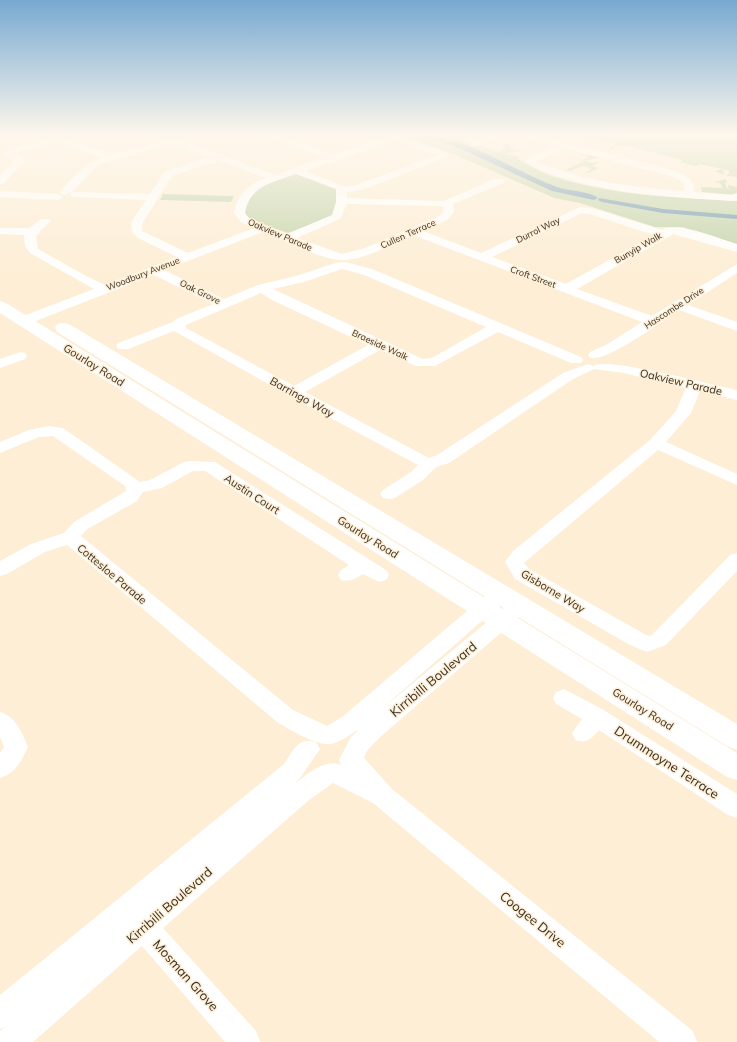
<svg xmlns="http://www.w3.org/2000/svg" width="737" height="1042" viewBox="0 0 737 1042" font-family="Mulish,sans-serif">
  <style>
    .green { fill: #c3d4ac }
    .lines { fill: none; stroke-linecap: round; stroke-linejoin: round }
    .canal { fill: #6e98af; fill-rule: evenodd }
    .minor { fill: #fff; fill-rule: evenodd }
    .major { fill: #fff; fill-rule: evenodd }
    .labels { text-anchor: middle; stroke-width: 3; stroke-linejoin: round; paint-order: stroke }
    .far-street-label { font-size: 9px; fill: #383025; stroke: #fdeed5 }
    .street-label { font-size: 11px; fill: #383025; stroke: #fdeed5 }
    .near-street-label { font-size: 13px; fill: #383025; stroke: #fdeed5 }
  </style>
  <rect width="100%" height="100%" fill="#fdeed5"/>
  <path class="green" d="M410,135H460L466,137L460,140L499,152L504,150L502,149L505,147L503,146L506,144L512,146L509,148L525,152L514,151L507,154L520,157L517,159C528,164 540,172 552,176C614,196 673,197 737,201V244L682,227H655L580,203L554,198L456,155L406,138Z
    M574,135H737V177L728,176L726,174H729V171L723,169L724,175L714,171L722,169L700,164L696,166L680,162L683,160L629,146H616L611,149L609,148L617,144L594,140V138L590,140L582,138L584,135L571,141L579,137Z
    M575,153L599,157L586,161L592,163L599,162L592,166L598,168L588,173L586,172L592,169C584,165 581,166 570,171L566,170L589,159L583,161L569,157L582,160L589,157Z
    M295,174L333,186L339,191L333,216L288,233L249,220L242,213L251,190Z
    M726,179L727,182L725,183L727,188H725L729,189L728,185L737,187V195L702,192L701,187L723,188L720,183L714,182Z
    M163,194L234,196L231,202L160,200Z"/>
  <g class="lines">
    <path class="canal" d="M420,135C463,135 516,172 557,187C568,191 590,191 598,198L594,200L552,191L459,148Z
      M599,198L663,209L737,215V219L663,213L602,202L598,200Z"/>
    <path class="minor" d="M261,135H276L334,154L372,141L391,138V142L305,171L345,187L356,185L438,155L393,140V136H399L444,151L449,156L362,190L347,192V198L444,201L495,179H503L504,181L503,183L453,204L454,212L447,220L423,231L481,253L580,207L595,209L662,230C679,221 719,239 737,244V252L673,234L577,289L652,316L737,264V273L688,305L737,322V331L679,310C663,321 607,362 590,358L588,355L590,352L606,345L642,322L413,235C392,244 370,257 347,260C327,263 283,240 263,232L164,270L224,299L258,285L296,276L335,263L345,262L372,269L581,357L583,360L581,363H571L498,332L435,366H416L380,350L305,392L429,458L437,455L563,373L588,364L594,366C604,356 717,386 737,390V400L700,391L691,413L666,442L737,474V485L658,450L524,563L529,569L648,636L652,635L730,555L737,553V571L666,645L647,652L630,645L515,579L505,562L513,551L650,440L676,411L686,388L624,373L594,369L573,379L449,463L436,467L423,480L395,498L389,499L383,498L380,494L383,490L411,472L418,465L288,395L174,331L128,349H118L116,346L118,343L173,322L176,319L213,304L154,275L28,324H18L16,321L18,318L94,289L30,253L25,246L24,235L0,234V228H29L41,219H49L51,221L40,231L39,234L36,235L38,249L88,277L105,285L177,257L138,238L132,232L131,222L146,200L75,197L71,196V192L65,195L61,194L60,192L61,190L86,165L102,157L59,143L20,151L16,153L25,161L4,183L0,184V175L14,161L3,155V151L60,137L112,154L170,139L188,143L275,175L325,157ZM169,144L183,147L209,157L164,172L150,194L72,192L93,170L102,163ZM218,160L266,178C248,184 237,195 234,213L241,222L254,228L188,253L142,231L143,222L172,176ZM296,174L336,189V202L332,215L287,234L249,218L245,213C249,186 273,182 296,174ZM347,204L440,206L443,207V213L437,217L365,248L342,254L297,238L340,219ZM582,213L590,214L654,235L566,284L492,257ZM342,269L364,275L486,327L432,358L423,359L273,289L304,282ZM261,293L272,300L368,345L294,386L186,328V325Z
      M487,135H500L478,146H472L470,144Z
      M519,135H536L675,171C687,176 694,178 694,192L731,195L737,193V200L732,201C659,196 597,194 529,165L526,161L528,159L554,146ZM564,148L667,175L680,180L684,184V191C633,188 585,181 537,162Z
      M0,191L58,194L63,197L58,200L0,197Z
      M20,352L25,353L27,356L25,359L0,368V359Z
      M49,426L63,428L140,482L150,480L184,462L190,461L215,462L386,570L389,575L386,580L379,582L363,574C355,579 351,582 341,580L338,575L341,570L349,565L205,471H193L162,488L143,492L137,501L86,530L81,536L293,710L327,726L342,717L493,589L500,587L507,589L510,594L507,599L378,712L504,608L511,606L518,608L521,613L518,618L379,738L367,751L364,758L392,789L693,1031L697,1042H659L373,803L333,783L309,800L163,928L256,1031L260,1042H225L142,946L33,1042H0V1031L5,1027L0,1029V995L284,764C293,751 298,736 316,742L320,749L300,778L293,785C307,775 324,758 341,765L339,760L351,737L359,729C351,734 341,742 331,744C317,746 290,730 277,722L67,545L45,552L7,574L0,576V561L31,544L64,533L74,522L126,491L125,486L53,436L39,437L0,453V442L29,430Z
      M564,689L602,709L737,794V818L728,815L599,730C591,739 587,744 575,740L572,733L582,719L556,704L553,698L556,692Z
      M0,712C16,717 22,732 28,747C21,761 16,773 0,778V753L4,747L0,737Z"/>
    <path class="major" d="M0,301L6,303L737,753V780L727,777L0,313Z
      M63,323L69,324L737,724V750L727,746L57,332L55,328L57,324Z"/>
  </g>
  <linearGradient id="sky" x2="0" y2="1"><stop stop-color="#77a9d1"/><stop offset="0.48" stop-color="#fef7ec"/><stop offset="1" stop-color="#fef7ec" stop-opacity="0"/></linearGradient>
  <rect width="737" height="281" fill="url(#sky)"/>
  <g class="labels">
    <g class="far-street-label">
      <text transform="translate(538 230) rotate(-26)" y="3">Durrol Way</text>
      <text transform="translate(408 234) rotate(-24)" y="3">Cullen Terrace</text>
      <text transform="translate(280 235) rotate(23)" y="3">Oakview Parade</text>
      <text transform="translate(638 248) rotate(-30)" y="3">Bunyip Walk</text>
      <text transform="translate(143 274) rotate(-21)" y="3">Woodbury Avenue</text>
      <text transform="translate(533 277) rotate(20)" y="3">Croft Street</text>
      <text transform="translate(200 292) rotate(26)" y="3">Oak Grove</text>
      <text transform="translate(674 308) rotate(-33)" y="3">Hascombe Drive</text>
      <text transform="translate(380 345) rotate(25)" y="3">Braeside Walk</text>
    </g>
    <g class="street-label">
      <text transform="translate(94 365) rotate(32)" y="4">Gourlay Road</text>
      <text transform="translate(681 382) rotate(13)" y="4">Oakview Parade</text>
      <text transform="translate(302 397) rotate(29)" y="4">Barringo Way</text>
      <text transform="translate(252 494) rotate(33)" y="4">Austin Court</text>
      <text transform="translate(368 537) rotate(32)" y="4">Gourlay Road</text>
      <text transform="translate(112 574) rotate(40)" y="4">Cottesloe Parade</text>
      <text transform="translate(553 591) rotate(31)" y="4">Gisborne Way</text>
      <text transform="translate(643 709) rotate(32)" y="4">Gourlay Road</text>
    </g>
    <g class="near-street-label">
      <text transform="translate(433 679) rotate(-40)" y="5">Kirribilli Boulevard</text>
      <text transform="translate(667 762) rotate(33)" y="5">Drummoyne Terrace</text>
      <text transform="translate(169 905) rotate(-41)" y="5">Kirribilli Boulevard</text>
      <text transform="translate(533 919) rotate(39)" y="5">Coogee Drive</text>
      <text transform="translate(186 975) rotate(48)" y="5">Mosman Grove</text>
    </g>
  </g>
</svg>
